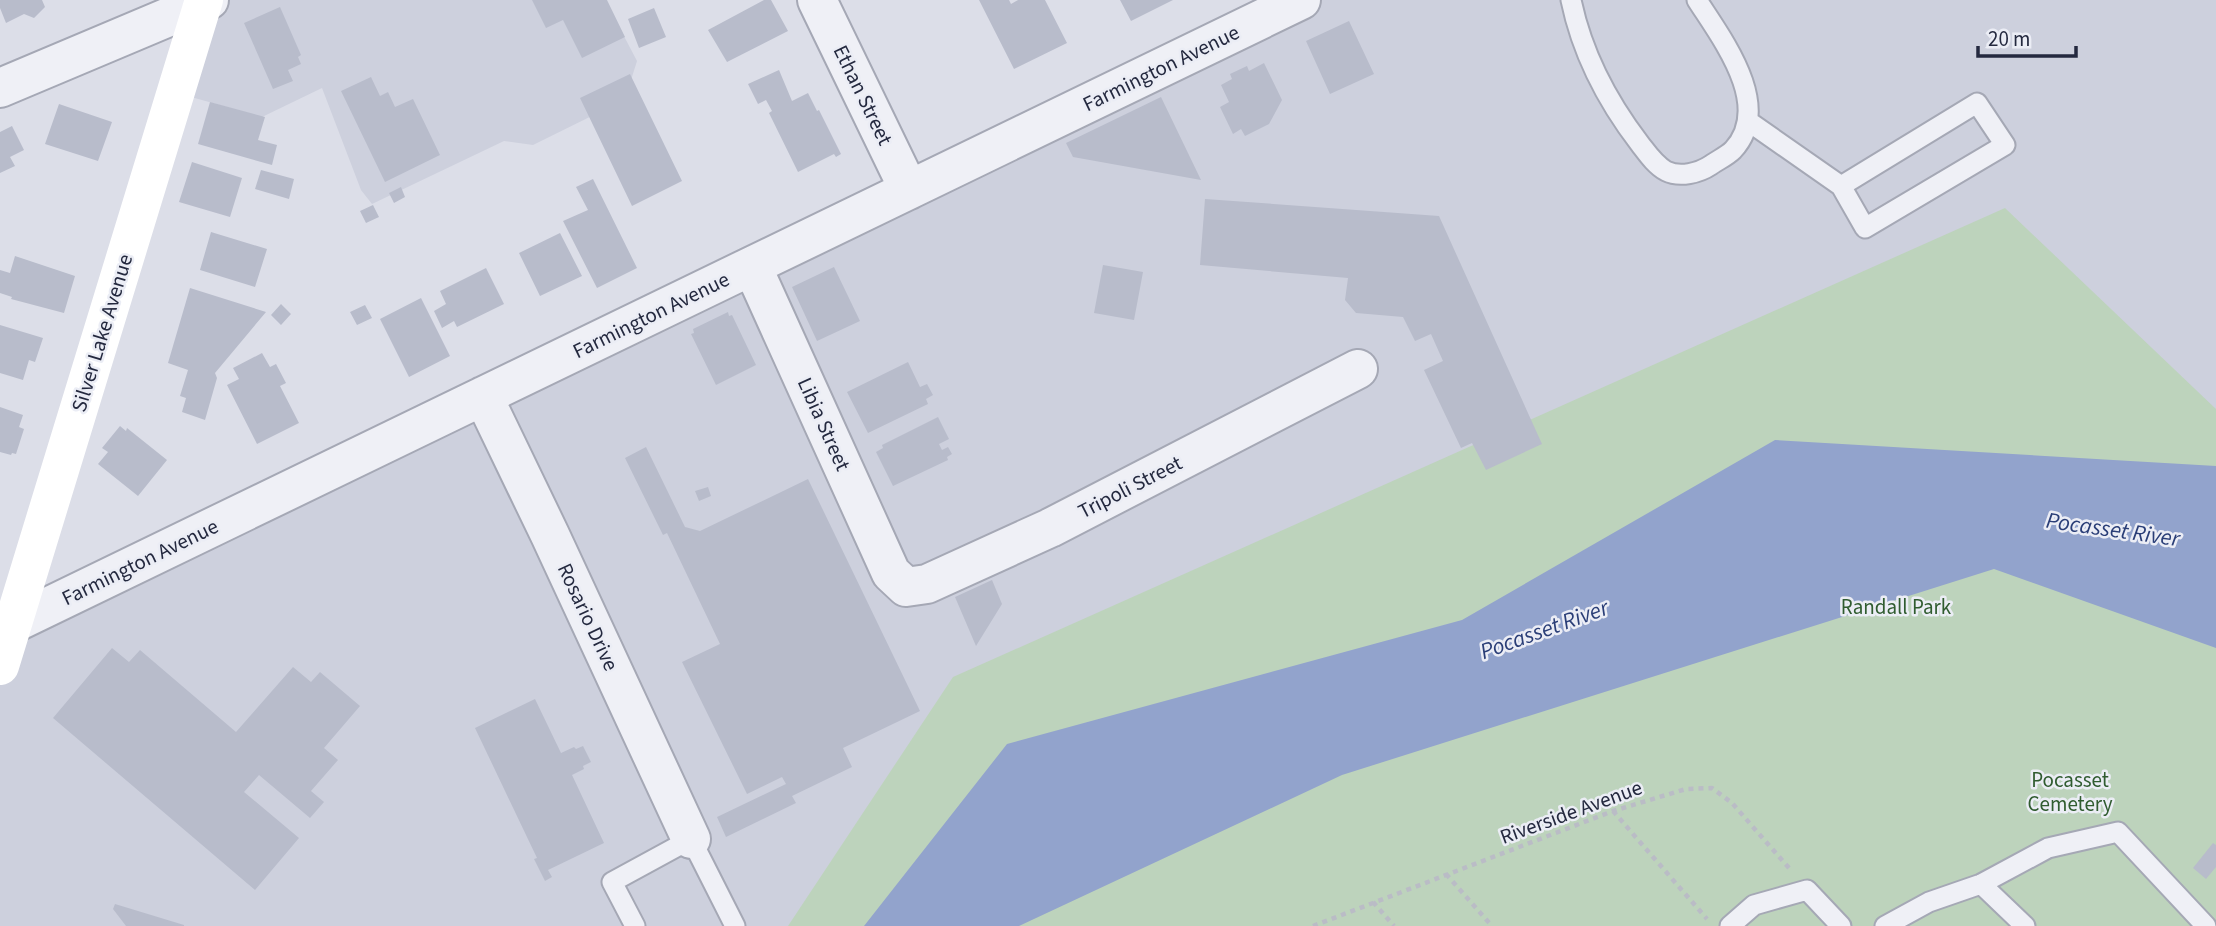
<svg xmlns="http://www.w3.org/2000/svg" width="2216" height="926" viewBox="0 0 2216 926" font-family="'Source Sans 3',sans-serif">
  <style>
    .built { fill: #cdd0dd }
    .green { fill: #bdd3bc }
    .water { fill: #92a3cc }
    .building { fill: #b8bccb }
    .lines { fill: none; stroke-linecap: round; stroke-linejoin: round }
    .lane-casing { stroke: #a5a8b5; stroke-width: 23 }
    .street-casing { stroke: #a5a8b5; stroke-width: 42 }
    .path { stroke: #babcc6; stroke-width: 4.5; stroke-dasharray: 5 5; stroke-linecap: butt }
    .lane { stroke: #eff0f6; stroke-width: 19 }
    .street { stroke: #eff0f6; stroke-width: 38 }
    .secondary { stroke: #fff; stroke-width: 38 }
    .labels { text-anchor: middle; stroke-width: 5; stroke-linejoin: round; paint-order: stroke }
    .street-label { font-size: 21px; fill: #24293f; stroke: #ebedf5 }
    .park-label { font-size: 21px; fill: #305c30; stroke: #ebedf5 }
    .water-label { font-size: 23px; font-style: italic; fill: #2a3e77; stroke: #ebedf5 }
  </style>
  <rect width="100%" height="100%" fill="#dcdee8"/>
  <path class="built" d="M200,0H605L637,61L626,96L618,103L533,145L504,141L372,204L361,190L322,88L262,117L177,93Z
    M1296,0H2216V466L842,926H0V628Z"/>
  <path class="green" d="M2005,208L2216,409V926H788L953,677Z"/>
  <path class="water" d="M1775,440L2216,466V648L1994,569L1342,775L1019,926H864L1007,744L1462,620Z"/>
  <path class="building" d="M0,0H42L45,7L34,18L24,14L6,23L0,8Z
    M532,0H607L625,37L582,58L563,20L546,28Z
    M764,0H771L788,31L727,62L708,30Z
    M979,0H1009L1011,4L1018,0H1045L1067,43L1014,69Z
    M1120,0H1173L1131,21Z
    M280,7L301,55L298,57L301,64L288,70L293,81L273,89L244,23Z
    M654,8L666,37L639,48L628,19Z
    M1349,21L1374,74L1330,94L1306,41Z
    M1264,63L1282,100L1269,124L1245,136L1241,129L1233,134L1220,107L1229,102L1221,85L1232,79L1230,74L1247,66L1249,71Z
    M779,70L792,101L808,93L817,111L819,110L841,154L836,157L834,154L798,172L769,113L772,111L766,100L758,104L748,84Z
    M630,74L682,181L632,206L580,98Z
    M371,77L380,96L388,92L395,107L413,99L440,155L385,182L341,91Z
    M1161,97L1201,180L1073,157L1066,143Z
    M210,102L265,117L258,140L277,145L272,165L198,144Z
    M59,104L112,122L98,161L45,144Z
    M12,126L24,150L10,157L15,166L0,173V132Z
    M192,162L242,178L230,217L179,202Z
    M261,170L294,179L289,199L255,189Z
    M593,179L637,268L597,288L563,221L588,210L576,187Z
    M401,187L405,197L394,203L389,193Z
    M1205,199L1439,216L1542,444L1486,470L1472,443L1461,448L1424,370L1443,361L1431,334L1415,341L1403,317L1356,313L1345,300L1348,278L1200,265Z
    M373,205L379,217L366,223L360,211Z
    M211,232L267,249L255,287L200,270Z
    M560,233L582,276L540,296L519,253Z
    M15,256L75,276L64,313L11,299L12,297L0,293V270L10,273Z
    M1103,265L1143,272L1134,320L1094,313Z
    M834,267L860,321L817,341L792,287Z
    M486,268L504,304L457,327L454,321L442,328L434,311L446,304L440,291Z
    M190,288L266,312L215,373L217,378L205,420L182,412L186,398L180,396L188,370L168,363Z
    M421,298L450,356L409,377L380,319Z
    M281,304L291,314L281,325L271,315Z
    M365,305L372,318L357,325L350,312Z
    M728,312L729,316L732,315L756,365L716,385L691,334L694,333L693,329Z
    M0,325L43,338L35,362L29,360L23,380L0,373Z
    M262,353L270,367L276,364L286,383L280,386L299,423L257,444L227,385L239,379L233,368Z
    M908,362L920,387L927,384L933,395L926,399L928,404L868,433L847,392Z
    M0,407L23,415L19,427L24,429L16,454L12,453L11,455L0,452Z
    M938,417L949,439L939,444L942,450L948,447L952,454L947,457L948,460L893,486L876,452L883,448L882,445Z
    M120,426L126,431L127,428L167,460L138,496L98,464L108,452L102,448Z
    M646,447L685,527L700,531L808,479L920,711L843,748L852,767L792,796L796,803L726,837L717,817L786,784L782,777L747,794L682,662L720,644L667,533L663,535L625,458Z
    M708,487L711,496L699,501L695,491Z
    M992,580L1002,604L976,646L955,597Z
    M112,648L129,662L140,650L236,732L293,667L311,682L320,672L360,706L324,748L338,760L311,791L324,802L310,818L259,775L244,792L299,838L255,890L53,718Z
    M535,699L561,753L574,747L576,749L583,746L591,762L583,766L584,769L572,775L604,843L548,870L552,877L545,881L534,859L537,858L475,728Z
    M2213,843L2216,845V867L2206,879L2193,868Z
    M115,904L184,925V926H126L113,909Z"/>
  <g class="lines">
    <g class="lane-casing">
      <path id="lane" d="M1571,0C1582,53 1607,101 1640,144C1647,153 1655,165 1666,171C1680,178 1699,173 1711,165C1718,160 1727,156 1733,150C1774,106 1722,39 1697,0
        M1748,121L1841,186L1977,103L2005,145L1865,228L1841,186
        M1981,884L2025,926
        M635,926L612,882L691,839L735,926
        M1730,926L1754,905L1807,890L1841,926
        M1885,926L1929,902L1981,884L2048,848L2118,832L2206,926"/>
    </g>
    <g class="street-casing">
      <path id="street" d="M817,0L909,190
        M0,88L209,0
        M752,266L891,573L906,587L927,584L1050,528L1358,369
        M483,396L550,535L691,839
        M0,630L1301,0"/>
    </g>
    <path class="path" d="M1613,811L1707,919
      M1446,874L1492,926
      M1373,902L1394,926
      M1313,926L1613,811L1686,789L1712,788L1732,803L1789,868"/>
    <use href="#lane" class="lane"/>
    <use href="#street" class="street"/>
    <path class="secondary" d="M0,666L204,0"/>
  </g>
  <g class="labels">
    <g class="street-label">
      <text transform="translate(1161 68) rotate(-26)" y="7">Farmington Avenue</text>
      <text transform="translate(863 95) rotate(64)" y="7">Ethan Street</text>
      <text transform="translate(651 315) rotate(-26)" y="7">Farmington Avenue</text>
      <text transform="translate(102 333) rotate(-73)" y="7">Silver Lake Avenue</text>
      <text transform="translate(824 424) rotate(66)" y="7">Libia Street</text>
      <text transform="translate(1130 487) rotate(-27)" y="7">Tripoli Street</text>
      <text transform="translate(140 562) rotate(-26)" y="7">Farmington Avenue</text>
      <text transform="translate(588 617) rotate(65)" y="7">Rosario Drive</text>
      <text transform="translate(1571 812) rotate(-20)" y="7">Riverside Avenue</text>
    </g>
    <g class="park-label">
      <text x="1896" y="614">Randall Park</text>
      <text x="2070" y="787">Pocasset<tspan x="2070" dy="24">Cemetery</tspan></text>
    </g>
    <g class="water-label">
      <text transform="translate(2113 529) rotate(8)" y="8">Pocasset River</text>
      <text transform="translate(1544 629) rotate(-20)" y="8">Pocasset River</text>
    </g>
  </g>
  <path d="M1978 46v10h98v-10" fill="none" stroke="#24293f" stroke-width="3.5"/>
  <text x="1988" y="46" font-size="21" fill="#24293f" stroke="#ebedf5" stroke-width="5" paint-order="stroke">20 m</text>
</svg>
